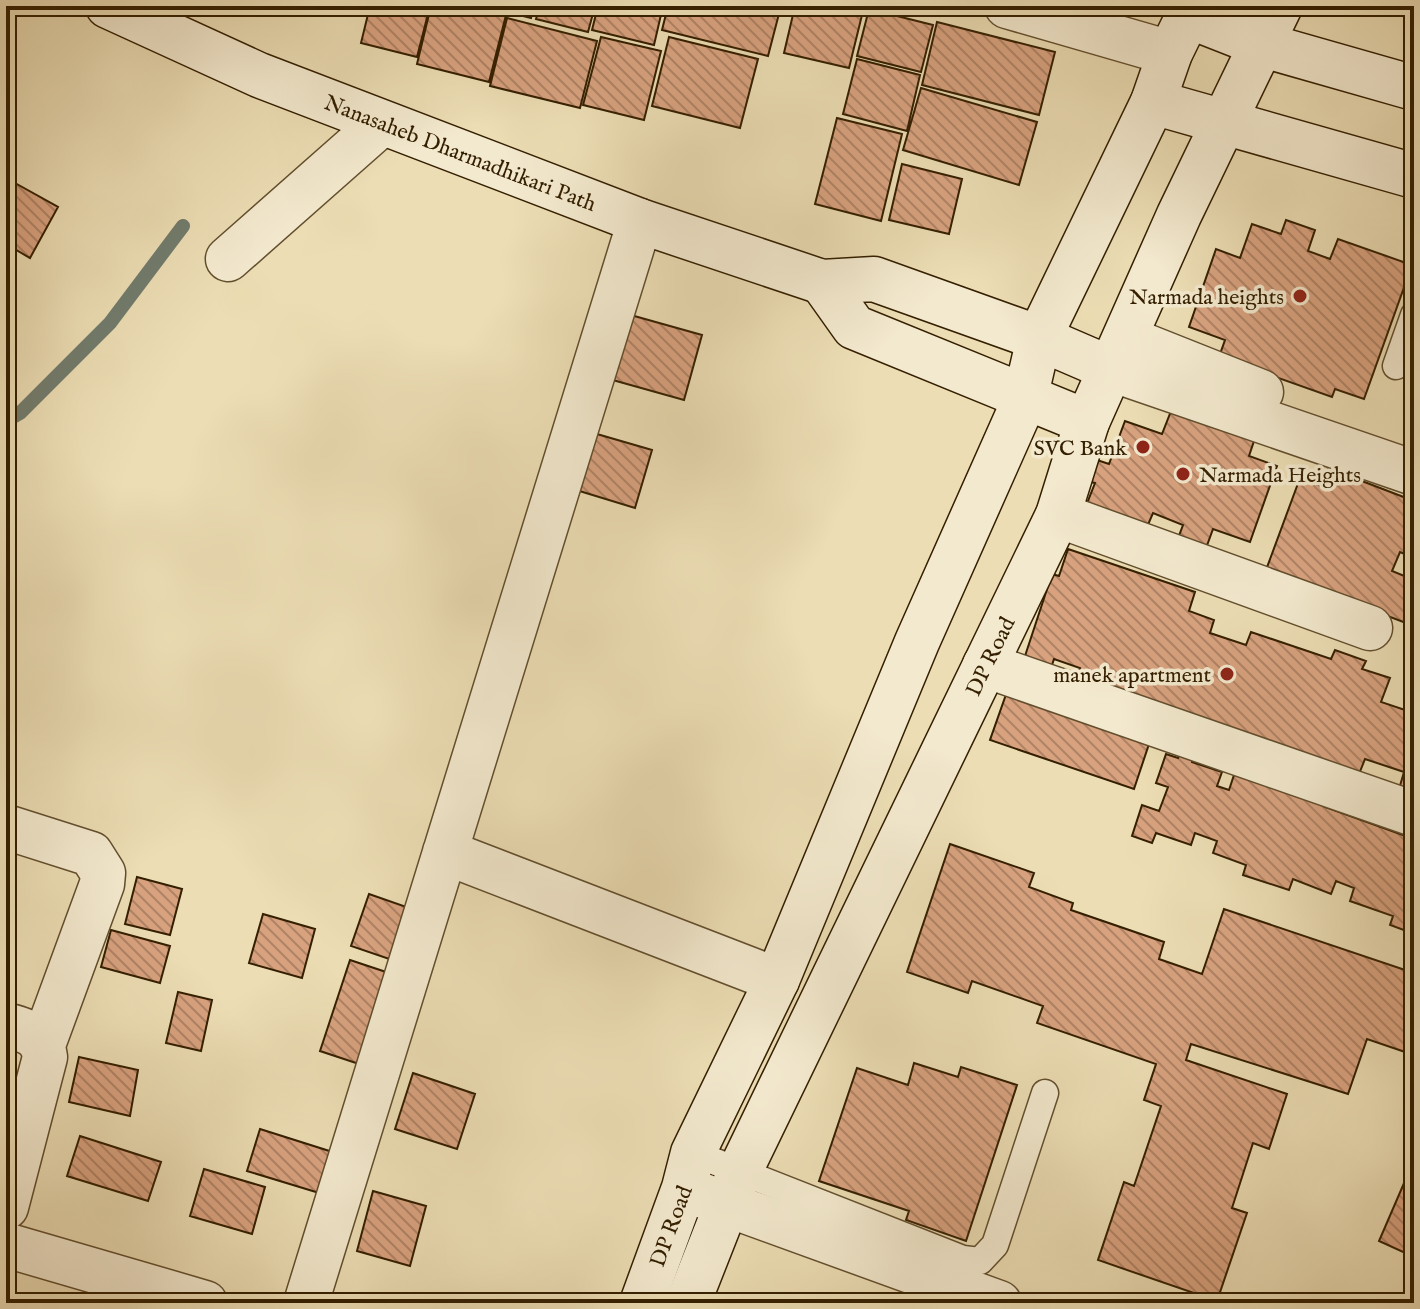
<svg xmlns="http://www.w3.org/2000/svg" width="1420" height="1309" viewBox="0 0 1420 1309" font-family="'IM FELL English',serif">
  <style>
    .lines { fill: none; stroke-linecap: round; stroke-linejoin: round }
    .stream { stroke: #727c6d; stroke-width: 14 }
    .building { fill: url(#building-back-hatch); stroke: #341f00; stroke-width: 2 }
    .lane-casing { stroke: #624e2d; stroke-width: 29 }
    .street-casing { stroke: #624e2d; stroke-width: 47 }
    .secondary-casing { stroke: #341f00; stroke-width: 47 }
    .lane { stroke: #f3e9ce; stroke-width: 26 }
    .street { stroke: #f3e9ce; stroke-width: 44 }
    .secondary { stroke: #f3e9ce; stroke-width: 44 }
    .poi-dot { fill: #8f2418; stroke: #f3e9ce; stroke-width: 3 }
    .labels { text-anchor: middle; stroke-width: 7; stroke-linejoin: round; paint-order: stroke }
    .street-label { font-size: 22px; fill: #341f00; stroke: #f3e9ce }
    .poi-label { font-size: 22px; fill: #341f00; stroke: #f3e9ce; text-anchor: end }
  </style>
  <defs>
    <pattern id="building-back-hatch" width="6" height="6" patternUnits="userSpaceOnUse" patternTransform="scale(2)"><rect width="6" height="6" fill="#d8a27f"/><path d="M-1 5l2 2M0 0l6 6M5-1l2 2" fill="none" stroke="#b08366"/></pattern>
  </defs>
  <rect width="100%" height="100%" fill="#ecddb4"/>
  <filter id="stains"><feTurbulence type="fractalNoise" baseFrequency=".0025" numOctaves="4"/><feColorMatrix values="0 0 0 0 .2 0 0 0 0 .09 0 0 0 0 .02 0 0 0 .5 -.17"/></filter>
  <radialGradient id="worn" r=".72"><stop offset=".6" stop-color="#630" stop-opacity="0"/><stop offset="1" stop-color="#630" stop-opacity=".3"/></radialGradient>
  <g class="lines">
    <path class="stream" d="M6,421L20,413L110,323L183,226"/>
  </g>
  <path class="building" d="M370,6H430L417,57L361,43Z
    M431,6H469L506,15L489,82L417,64Z
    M483,6H534L531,18Z
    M540,6H595L588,32L536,19Z
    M598,6H663L654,45L592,30Z
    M668,6H781L768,56L662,30Z
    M795,6H823L862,15L849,68L784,53Z
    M869,9L933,25L921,72L857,56Z
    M507,18L597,41L580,108L490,86Z
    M937,22L1055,52L1039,115L922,85Z
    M601,37L661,51L644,120L583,105Z
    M669,37L758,59L740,128L652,106Z
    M857,59L920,75L907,131L843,114Z
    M921,88L1037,122L1019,185L903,150Z
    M837,118L902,134L881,221L815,204Z
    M902,164L962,179L949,234L889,220Z
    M6,178L58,207L30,258L6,244Z
    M1286,220L1315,230L1308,251L1330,259L1338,239L1412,265L1364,399L1335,389L1332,397L1219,357L1225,340L1189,327L1216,249L1240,258L1252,224L1281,234Z
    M620,312L702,335L684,400L602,377Z
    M1173,406L1256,435L1249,456L1277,466L1250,542L1213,529L1205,551L1177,541L1183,525L1153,513L1147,527L1086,506L1095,483L1089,482L1097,460L1109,464L1125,421L1162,434Z
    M590,432L652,450L635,508L573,489Z
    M1328,468L1414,501V558L1400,552L1392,571L1414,580V626L1266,570L1300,478L1321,486Z
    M1068,549L1195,592L1189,611L1214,620L1210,633L1246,645L1251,632L1331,659L1335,650L1366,661L1362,669L1390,678L1381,702L1414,713V794L1399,789L1404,772L1365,759L1357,779L1074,685L1080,668L1054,659L1051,668L1024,659L1052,574L1059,576Z
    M1009,686L1152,735L1134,789L990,740Z
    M1180,752L1193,757L1192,762L1222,772L1217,786L1229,790L1235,772L1330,796L1325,807L1414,839V874L1406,896L1414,899L1412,933L1390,925L1393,916L1350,901L1354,888L1336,881L1331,894L1293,879L1289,890L1243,875L1246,865L1213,853L1217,841L1195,833L1191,845L1156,833L1152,843L1132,836L1142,805L1159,811L1168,787L1156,783L1166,754L1178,758Z
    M950,844L1034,873L1029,887L1073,903L1071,910L1164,942L1159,959L1202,974L1224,909L1414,973V1055L1367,1039L1348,1094L1191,1044L1186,1060L1287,1094L1269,1149L1253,1143L1232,1208L1247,1213L1217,1301L1098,1260L1124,1182L1134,1186L1161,1106L1144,1100L1156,1064L1037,1023L1043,1006L972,981L968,993L907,972Z
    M137,877L182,889L170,935L125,924Z
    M369,894L418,911L401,963L351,946Z
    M263,914L315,929L302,978L249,963Z
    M111,930L170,946L160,983L101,967Z
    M350,960L398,976L368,1067L320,1051Z
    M178,992L212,1000L201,1051L166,1043Z
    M79,1057L138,1070L130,1116L69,1102Z
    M914,1063L958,1077L961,1067L1017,1085L966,1241L906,1220L909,1211L819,1181L857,1068L908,1085Z
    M413,1073L475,1094L457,1149L395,1129Z
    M260,1129L342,1155L329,1196L247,1171Z
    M80,1136L161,1162L148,1201L67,1176Z
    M1414,1160V1257L1379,1241Z
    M204,1169L265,1187L252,1234L190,1216Z
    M373,1191L426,1206L410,1266L357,1251Z"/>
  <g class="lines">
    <g class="lane-casing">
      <path id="lane" d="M1396,366L1414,315
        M693,1153L963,1259L980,1261L995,1245L1045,1093"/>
    </g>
    <g class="street-casing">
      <path id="street" d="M1007,6L1170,53
        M228,259L382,123
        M1125,338L1261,392
        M1111,369L1414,473
        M1058,515L1370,628
        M985,665L1414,814
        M6,827L91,854L103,873L102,884L43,1045
        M445,852L777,980
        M6,1025C27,1031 42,1034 45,1057L6,1207
        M690,1191L999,1303
        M6,1245L205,1303
        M306,1303L640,221"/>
    </g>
    <g class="secondary-casing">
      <g id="secondary">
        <path id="s1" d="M108,6L259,75L640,221L822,282L874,279L1039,338L1111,369"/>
        <path d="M1189,16L1263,45L1414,88"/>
        <path d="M1153,102L1414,176"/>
        <path d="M822,282L854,327L1087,422"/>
        <path id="s2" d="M642,1303L684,1188L693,1153L777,980L917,642L1025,399L1039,338L1153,102L1170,53L1193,6"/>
        <path id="s3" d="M688,1303L740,1171L1058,515L1087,422L1179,215L1280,6"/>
      </g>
    </g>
    <use href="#lane" class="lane"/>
    <use href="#street" class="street"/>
    <use href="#secondary" class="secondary"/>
  </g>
  <g class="poi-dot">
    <circle cx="1300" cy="296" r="8"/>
    <circle cx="1143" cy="447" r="8"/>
    <circle cx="1183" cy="474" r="8"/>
    <circle cx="1227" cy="674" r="8"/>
  </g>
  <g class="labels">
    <g class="street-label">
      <text dy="8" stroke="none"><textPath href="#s1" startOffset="382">Nanasaheb Dharmadhikari Path</textPath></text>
      <text dy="8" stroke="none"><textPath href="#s3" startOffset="714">DP Road</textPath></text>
      <text dy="8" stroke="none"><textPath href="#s2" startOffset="82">DP Road</textPath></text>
    </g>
    <g class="poi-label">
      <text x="1284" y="304">Narmada heights</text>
      <text x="1127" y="455">SVC Bank</text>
      <text x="1199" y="482" text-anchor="start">Narmada Heights</text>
      <text x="1211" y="682">manek apartment</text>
    </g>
  </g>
  <rect width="1420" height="1309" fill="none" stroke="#ecddb4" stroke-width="32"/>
  <rect x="8" y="8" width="1404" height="1293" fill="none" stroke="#341f00" stroke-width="4"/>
  <rect x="16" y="16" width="1388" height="1277" fill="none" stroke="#341f00" stroke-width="2"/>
  <rect width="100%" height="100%" filter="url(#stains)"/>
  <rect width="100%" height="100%" fill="url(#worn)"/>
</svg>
